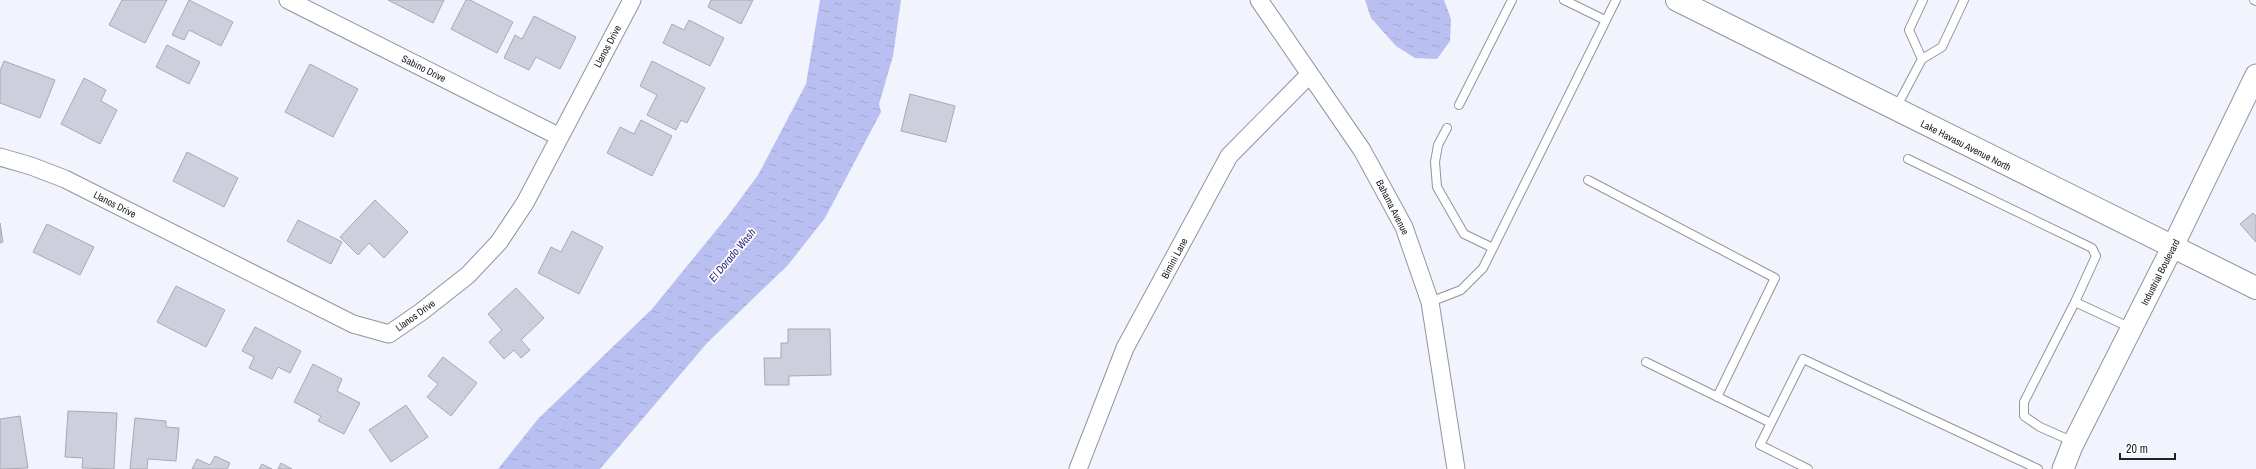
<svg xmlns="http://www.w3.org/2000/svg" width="2256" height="469" viewBox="0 0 2256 469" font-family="'Archivo Narrow',sans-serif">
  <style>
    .water { fill: url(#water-ripples) }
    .building { fill: #cdcfdc; stroke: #a7a9b5 }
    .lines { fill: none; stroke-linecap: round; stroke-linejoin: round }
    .service-casing { stroke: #9294a0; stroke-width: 10 }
    .minor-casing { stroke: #9294a0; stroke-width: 19 }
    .tertiary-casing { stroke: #9294a0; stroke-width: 23 }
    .secondary-casing { stroke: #9294a0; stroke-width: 24 }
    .service { stroke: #fff; stroke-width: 8 }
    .minor { stroke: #fff; stroke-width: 17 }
    .tertiary { stroke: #fff; stroke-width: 21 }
    .secondary { stroke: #fff; stroke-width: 22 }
    .labels { text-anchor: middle; stroke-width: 3.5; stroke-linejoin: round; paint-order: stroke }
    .street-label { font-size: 10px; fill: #202025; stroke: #fff }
    .water-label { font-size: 11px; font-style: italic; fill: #2e2480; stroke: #fff }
  </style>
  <defs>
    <pattern id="water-ripples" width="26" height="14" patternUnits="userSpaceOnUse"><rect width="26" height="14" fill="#babff2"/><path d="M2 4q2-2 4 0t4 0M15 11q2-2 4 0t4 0" fill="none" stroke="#a0a4cf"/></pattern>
  </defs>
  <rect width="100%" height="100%" fill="#f1f3fd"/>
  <path class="water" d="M820,0H901L893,56L879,104L881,112L825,218L788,265L707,343L600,469H498L538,419L652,309L727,217L758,175L806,84Z
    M1365,0H1444L1451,19L1450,41L1437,59L1415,58L1396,46L1371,18Z"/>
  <path class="building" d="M122,0H167L145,43L109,25Z
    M189,0L233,22L221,46L189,30L184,40L172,35Z
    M388,0H444L433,23Z
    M466,0H470L513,22L497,53L451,29Z
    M711,0H753L741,24L708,7Z
    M534,16L576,37L560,69L536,57L529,70L504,58L515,35L522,39Z
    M689,20L724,38L710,66L663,43L672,24L684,30Z
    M167,45L200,62L189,84L156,67Z
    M4,61L55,80L40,118L0,103V71Z
    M652,61L705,88L687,123L681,120L676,130L647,115L657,95L640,86Z
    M310,64L358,89L333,137L285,112Z
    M84,78L106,90L101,101L117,110L100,144L61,124Z
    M910,94L955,106L946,142L901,131Z
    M641,120L672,136L652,176L607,153L620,127L634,134Z
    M187,152L238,178L224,207L173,181Z
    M375,200L408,232L384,258L369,243L358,255L340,237Z
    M2253,213L2256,216V242L2240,224Z
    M298,220L342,242L331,264L287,241Z
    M0,223L3,242L0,243Z
    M47,224L94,247L80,275L33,252Z
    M572,231L603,247L579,294L538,273L551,247L561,252Z
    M176,286L225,310L206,347L157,322Z
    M516,288L544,318L521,340L530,350L521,358L514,350L504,359L489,342L502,330L488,314Z
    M255,327L301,351L290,373L278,367L272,379L249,368L254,357L242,351Z
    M788,329H830L831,375L789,376V385H765L764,358H781V343H788Z
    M443,357L477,383L451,416L427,397L438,384L428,376Z
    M313,364L342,379L337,391L360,403L344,434L318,421L321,416L294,402Z
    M406,405L428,437L391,462L369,430Z
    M68,411L117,413L114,469L82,468L83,458L65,457Z
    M20,416L28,468L0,469V419Z
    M135,418L166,421V427L179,428L176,461L148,459L147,469H130Z
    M215,456L230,463L227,469H192L197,459L210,465Z
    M281,463L292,469H278Z
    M262,464L272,469H259Z"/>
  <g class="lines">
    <g class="service-casing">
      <path id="service" d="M1564,0L1605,20
        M2254,0L2256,1
        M1922,59L1909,30L1923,0
        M1459,105L1512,0
        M1896,108L1922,59L1942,47L1964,0
        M1447,128L1438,145L1435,162L1437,187L1464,234L1493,248
        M1908,159L2092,248L2096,256L2075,302
        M1588,180L1775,278L1717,397
        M1430,302L1461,290L1483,268L1616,0
        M1646,362L1771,423
        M2074,442L2040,427L2024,416V402L2075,302L2131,328
        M1808,469L1760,445L1803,359L2038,469"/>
    </g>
    <g class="minor-casing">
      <path id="minor" d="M288,0L560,137
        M1259,0L1362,150L1404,227L1430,302L1456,469
        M0,157L31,166L65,179L353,324L389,334L421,312L468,275L499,242L525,203L632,0
        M1078,469L1125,348L1229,156L1310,74"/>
    </g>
    <g class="tertiary-casing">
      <path id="tertiary" d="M2063,469L2072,446L2172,248L2256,75"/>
    </g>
    <g class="secondary-casing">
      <path id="secondary" d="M1677,0L2256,288"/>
    </g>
    <use href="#service" class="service"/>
    <use href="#minor" class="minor"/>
    <use href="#tertiary" class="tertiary"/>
    <use href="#secondary" class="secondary"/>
  </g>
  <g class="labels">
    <g class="street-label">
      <text transform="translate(607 46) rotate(-62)" y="4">Llanos Drive</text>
      <text transform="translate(424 68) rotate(27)" y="4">Sabino Drive</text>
      <text transform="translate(1966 145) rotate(27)" y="4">Lake Havasu Avenue North</text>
      <text transform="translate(115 204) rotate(27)" y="4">Llanos Drive</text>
      <text transform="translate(1393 207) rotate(63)" y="4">Bahama Avenue</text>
      <text transform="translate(1174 258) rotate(-62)" y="4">Bimini Lane</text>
      <text transform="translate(2160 272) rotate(-63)" y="4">Industrial Boulevard</text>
      <text transform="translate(415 315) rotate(-36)" y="4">Llanos Drive</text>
    </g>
    <g class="water-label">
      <text transform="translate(732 255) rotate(-50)" y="4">El Dorado Wash</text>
    </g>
  </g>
  <path d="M2120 453v6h55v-6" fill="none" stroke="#202025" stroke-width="2"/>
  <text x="2126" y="453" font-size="12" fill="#202025" stroke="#ffffff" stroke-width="3" paint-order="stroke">20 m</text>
</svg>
